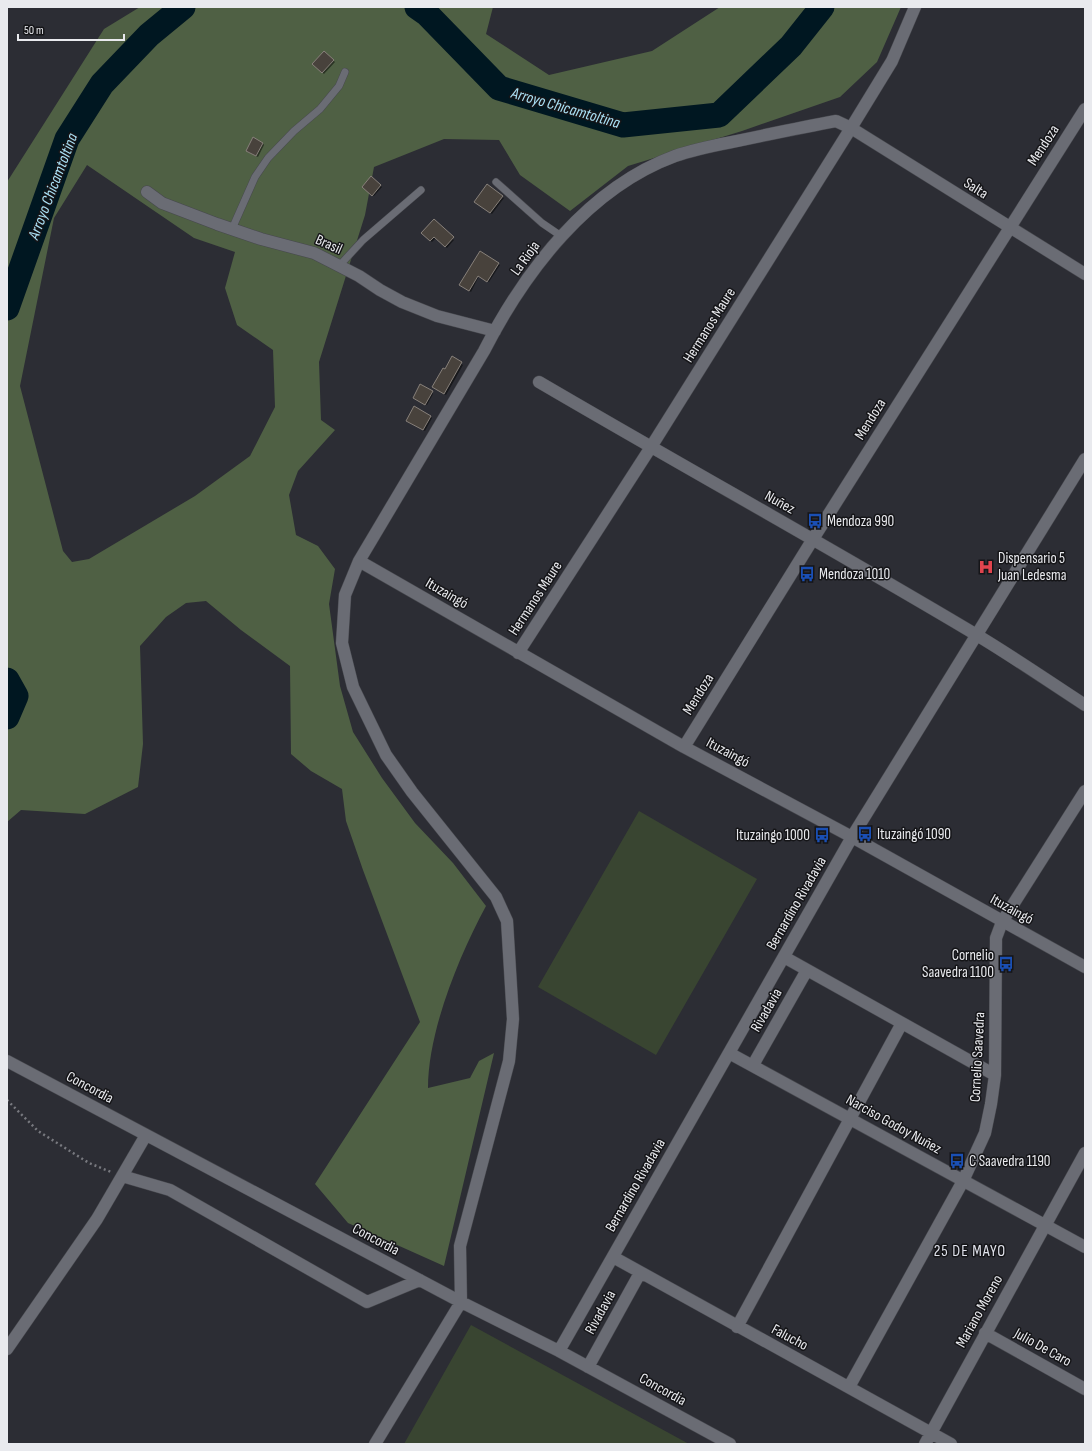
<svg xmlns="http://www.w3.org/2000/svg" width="1092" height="1451" viewBox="0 0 1092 1451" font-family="'Sofia Sans Condensed',sans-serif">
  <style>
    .green { fill: #394531 }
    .forest { fill: #4f6044; fill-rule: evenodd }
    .shadow { fill: #0007 }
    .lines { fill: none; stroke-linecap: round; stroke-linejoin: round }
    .river { stroke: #001721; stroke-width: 25 }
    .building { fill: #48423c; stroke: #87807a }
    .lane-casing { stroke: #47484e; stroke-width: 8 }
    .street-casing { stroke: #47484e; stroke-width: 13 }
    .path { stroke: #78797f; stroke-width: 2.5; stroke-dasharray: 2 3; stroke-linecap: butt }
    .lane { stroke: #6a6c74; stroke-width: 7 }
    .street { stroke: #6a6c74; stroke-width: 12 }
    .labels { text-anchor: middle; stroke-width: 3; stroke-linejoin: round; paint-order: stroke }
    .street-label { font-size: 15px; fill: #e9eaee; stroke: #151518 }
    .poi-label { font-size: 15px; fill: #e9eaee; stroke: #151518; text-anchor: start }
    .water-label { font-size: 16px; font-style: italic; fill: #abe2f7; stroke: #151518 }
    .neighbourhood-label { font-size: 16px; letter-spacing: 1px; fill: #e0e2eb; stroke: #151518 }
  </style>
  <rect width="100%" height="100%" fill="#2c2d34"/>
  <path class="green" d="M639,811L757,879L656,1055L538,987Z
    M471,1325L689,1444H404Z"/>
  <path class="forest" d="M140,7H493L486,34L549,75L652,51L720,7H901L877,62L840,97L742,131L628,166L570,211L520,175L499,140L444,139L374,167L365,215L319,362L321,420L335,430L298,471L289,495L296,535L318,546L335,569L329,604L340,686L353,732L382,778L415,823L453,863L486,906C459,956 428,1031 428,1088L470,1078L479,1061L494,1053L444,1266L348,1223L315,1184L420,1022L363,870L346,821L342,789L311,771L291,754L290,666L241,630L206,601L186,603L166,617L140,646L143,744L138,787L85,814L21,810L7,822V182L104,29ZM87,165L194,238L235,252L225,288L237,325L273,350L275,407L250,456L195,496L89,559L72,562L63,551L20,386L54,218Z"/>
  <path class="shadow" d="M324,52L335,62L324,74L313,64Z
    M263,143L264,145L258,157L248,152Z
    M371,178L382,187L374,196L363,187Z
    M502,197L504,198L492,214L477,203Z
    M434,221L454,240L447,248L436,238L432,242L423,233Z
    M481,252L500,265L489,282L479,276L471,292L462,286Z
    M452,358L463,365L446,395L433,387Z
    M432,392L433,394L427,405L415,399Z
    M431,417L432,418L425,431L409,422Z"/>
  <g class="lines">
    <path class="river" d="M417,7L427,14L499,88L623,125L719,115L791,46L822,7
      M7,308L67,139L102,84L149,35L183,7
      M7,680L16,696L7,717"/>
  </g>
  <path class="building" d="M324,51L334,60L322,73L312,64Z
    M253,137L263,143L256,156L246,151Z
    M371,176L381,185L372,196L362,187Z
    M487,184L503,196L490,213L474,202Z
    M434,219L454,237L445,247L434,237L430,241L421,233Z
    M480,251L499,263L487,282L478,276L469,291L459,285Z
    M452,356L462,362L444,394L432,387L443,368L445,369Z
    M420,384L433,391L425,405L413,398Z
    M414,406L431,416L423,430L406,421Z"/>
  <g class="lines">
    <g class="lane-casing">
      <path id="lane" d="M496,182L542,223L561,236
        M232,229L255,177L268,158L294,131L320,109L339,86L345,72
        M339,266L363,240L421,190"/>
    </g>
    <g class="street-casing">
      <path id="street" d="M147,192L162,203L217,224L261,239L314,253L359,276L380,290L402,302L437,316L495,331
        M539,382C684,467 831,548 975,634C1012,656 1048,681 1085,705
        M359,561L684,747L852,837L1085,967
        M518,653L651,447L851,128L892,61L915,7
        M684,747L813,539L1085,109
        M784,957L995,1075
        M729,1053L1085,1247
        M7,1061L461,1302L559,1351L730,1444
        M753,1065L807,970
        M122,1176L170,1190L367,1302L420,1280
        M613,1257L951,1444
        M737,1327L902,1023
        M985,1333L1085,1389
        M7,1349L97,1219L146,1135
        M559,1351L852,837L1085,459
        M588,1367L640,1273
        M849,1387L963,1181L985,1133L991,1104L995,1075L996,938L1002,922L1085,791
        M375,1444L461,1302L460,1246L509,1061L513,1019L507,921L496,897L412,792L386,755L353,687L342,643L345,595L359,561L484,351C525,271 588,188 675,156C695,149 717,145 737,141C770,134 803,127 836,121L851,128L1085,274
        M925,1444L1085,1153"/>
    </g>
    <path class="path" d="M7,1100L38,1131L89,1163L111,1172"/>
    <use href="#lane" class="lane"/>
    <use href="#street" class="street"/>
  </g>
  <defs>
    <g id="bus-bare" transform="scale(1.2)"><path d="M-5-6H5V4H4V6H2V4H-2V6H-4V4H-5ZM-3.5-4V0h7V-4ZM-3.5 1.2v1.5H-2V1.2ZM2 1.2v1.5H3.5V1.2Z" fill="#1a4fb4" stroke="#151518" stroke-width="2.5" paint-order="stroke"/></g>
    <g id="hospital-bare" transform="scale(1.2)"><path d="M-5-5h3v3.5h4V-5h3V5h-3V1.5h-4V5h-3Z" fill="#e0444e" stroke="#151518" stroke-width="2.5" paint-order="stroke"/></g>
  </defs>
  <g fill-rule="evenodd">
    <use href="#bus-bare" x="815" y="521"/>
    <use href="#hospital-bare" x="986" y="567"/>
    <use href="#bus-bare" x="807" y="574"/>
    <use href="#bus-bare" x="865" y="834"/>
    <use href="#bus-bare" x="822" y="835"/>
    <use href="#bus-bare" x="1006" y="964"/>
    <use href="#bus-bare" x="957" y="1161"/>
  </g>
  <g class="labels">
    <g class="street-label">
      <text transform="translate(1043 145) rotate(-57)" y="5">Mendoza</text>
      <text transform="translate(976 188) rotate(32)" y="5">Salta</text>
      <text transform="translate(329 244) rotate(24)" y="5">Brasil</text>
      <text transform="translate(525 258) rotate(-54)" y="5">La Rioja</text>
      <text transform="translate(709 325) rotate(-58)" y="5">Hermanos Maure</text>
      <text transform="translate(870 419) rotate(-58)" y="5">Mendoza</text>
      <text transform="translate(780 502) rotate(29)" y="5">Nuñez</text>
      <text transform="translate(447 593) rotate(30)" y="5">Ituzaingó</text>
      <text transform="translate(535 598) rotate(-57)" y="5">Hermanos Maure</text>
      <text transform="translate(698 694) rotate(-58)" y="5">Mendoza</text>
      <text transform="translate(728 752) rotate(28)" y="5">Ituzaingó</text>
      <text transform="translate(796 903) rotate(-60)" y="5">Bernardino Rivadavia</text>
      <text transform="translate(1012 909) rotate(29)" y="5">Ituzaingó</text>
      <text transform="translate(766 1010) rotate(-60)" y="5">Rivadavia</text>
      <text transform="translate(977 1057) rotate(-87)" y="5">Cornelio Saavedra</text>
      <text transform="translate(90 1087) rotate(28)" y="5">Concordia</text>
      <text transform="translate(894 1124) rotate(29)" y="5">Narciso Godoy Nuñez</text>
      <text transform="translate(635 1185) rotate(-60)" y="5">Bernardino Rivadavia</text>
      <text transform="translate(376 1239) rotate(28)" y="5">Concordia</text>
      <text transform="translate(979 1311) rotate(-61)" y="5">Mariano Moreno</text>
      <text transform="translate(600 1312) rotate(-61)" y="5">Rivadavia</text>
      <text transform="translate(790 1337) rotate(28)" y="5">Falucho</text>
      <text transform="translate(1043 1347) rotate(29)" y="5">Julio De Caro</text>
      <text transform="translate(663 1389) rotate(29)" y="5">Concordia</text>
    </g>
    <g class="poi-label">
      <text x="827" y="526">Mendoza 990</text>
      <text x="998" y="563">Dispensario 5<tspan x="998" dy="17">Juan Ledesma</tspan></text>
      <text x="819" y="579">Mendoza 1010</text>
      <text x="877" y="839">Ituzaingó 1090</text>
      <text x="810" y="840" text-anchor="end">Ituzaingo 1000</text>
      <text x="994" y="960" text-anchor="end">Cornelio<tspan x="994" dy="17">Saavedra 1100</tspan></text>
      <text x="969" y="1166">C Saavedra 1190</text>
    </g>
    <g class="water-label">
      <text transform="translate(566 107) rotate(16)" y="6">Arroyo Chicamtoltina</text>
      <text transform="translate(52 186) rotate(-69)" y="6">Arroyo Chicamtoltina</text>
    </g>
    <g class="neighbourhood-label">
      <text x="970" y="1256">25 DE MAYO</text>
    </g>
  </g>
  <rect width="1092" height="1451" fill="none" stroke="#e9eaee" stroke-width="16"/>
  <path d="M18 34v6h106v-6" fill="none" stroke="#e9eaee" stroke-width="2"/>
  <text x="24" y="34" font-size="12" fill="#e9eaee" stroke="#151518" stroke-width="3" paint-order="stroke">50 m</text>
</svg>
